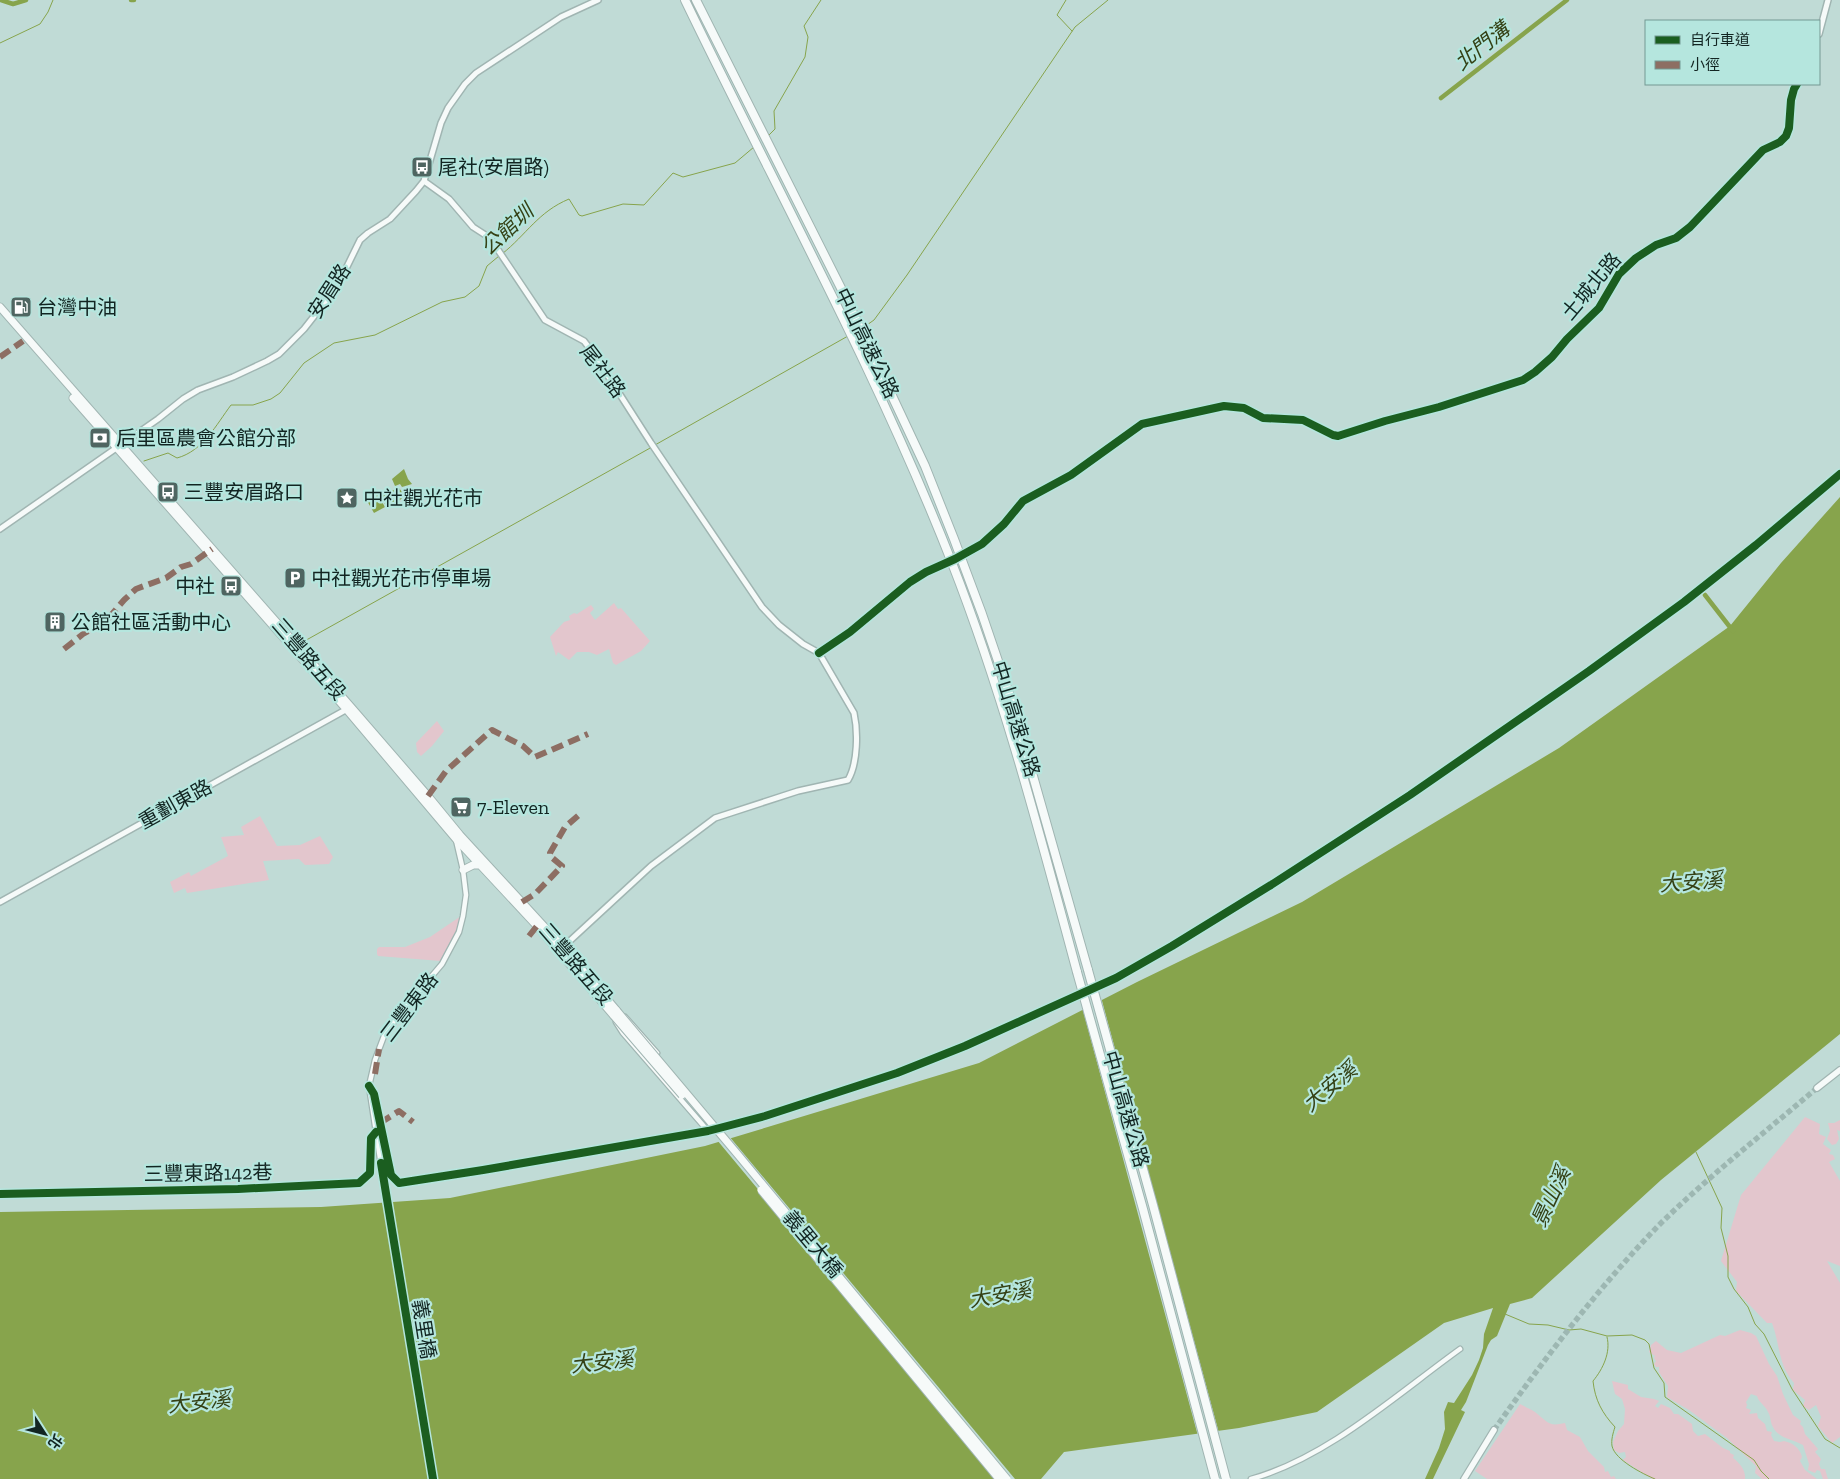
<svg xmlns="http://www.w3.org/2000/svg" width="1840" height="1479" viewBox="0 0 1840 1479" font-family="'Zilla Slab','Noto Sans TC',serif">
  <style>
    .green { fill: #e3c6cd }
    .water { fill: #87a44c }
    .pier { fill: #c0dbd6 }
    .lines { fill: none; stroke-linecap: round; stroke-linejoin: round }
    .stream { stroke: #87a44c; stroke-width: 1 }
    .canal { stroke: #87a44c; stroke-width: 4.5 }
    .tertiary-tunnel { stroke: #9db7b2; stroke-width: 5; stroke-dasharray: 5 2.5; stroke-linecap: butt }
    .secondary-tunnel { stroke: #9db7b2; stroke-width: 5.5; stroke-dasharray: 5.5 3; stroke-linecap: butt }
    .minor-casing { stroke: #a0b5b2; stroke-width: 7 }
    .tertiary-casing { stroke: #a0b5b2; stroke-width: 8 }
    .secondary-casing { stroke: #a0b5b2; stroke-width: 8 }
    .primary-casing { stroke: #a0b5b2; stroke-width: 9 }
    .motorway-casing { stroke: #a0b5b2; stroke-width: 10 }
    .minor { stroke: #f6faf9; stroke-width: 4.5 }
    .tertiary { stroke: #f6faf9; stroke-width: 5 }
    .secondary { stroke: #f6faf9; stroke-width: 5.5 }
    .primary { stroke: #f6faf9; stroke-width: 7 }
    .motorway { stroke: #f6faf9; stroke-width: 8 }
    .primary-bridge-casing { stroke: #a0b5b2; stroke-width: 9; stroke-linecap: butt }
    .motorway-bridge-casing { stroke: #a0b5b2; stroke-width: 10; stroke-linecap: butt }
    .primary-bridge { stroke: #f6faf9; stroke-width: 7 }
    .motorway-bridge { stroke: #f6faf9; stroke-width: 8 }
    .quiet { stroke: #8d6e63; stroke-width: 6; stroke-dasharray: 12 6; stroke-linecap: butt }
    .cycleway-casing { stroke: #b5e6de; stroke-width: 11 }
    .cycleway { stroke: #1b5e20; stroke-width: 8 }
    .labels { text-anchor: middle; stroke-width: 4.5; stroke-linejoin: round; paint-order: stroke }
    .poi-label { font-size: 20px; fill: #122522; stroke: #b5e6de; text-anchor: start }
    .street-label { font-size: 20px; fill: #122522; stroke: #b5e6de }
    .water-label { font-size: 21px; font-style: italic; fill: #344115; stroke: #b5e6de }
  </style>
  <rect width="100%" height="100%" fill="#c0dbd6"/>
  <path class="green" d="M614,603L618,609L621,608L650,641L641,651L616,665L613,663L609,649L597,655L589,652H577L569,660L558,652L556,656L550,637L564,622L570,620L569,616L574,613L577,614L591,605L594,609L590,613L595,620Z
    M437,721L444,731L432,746L421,756L417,752L416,743Z
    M260,816L277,846L300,845L320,836L333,857L329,864L305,865L299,859L263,861L269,880L187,893L185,888L174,893L170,882L189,872L191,876L228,856L221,837L244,835L241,827Z
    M461,916L453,941L441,961L378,956L377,954V949L379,947H405L430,937Z
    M1805,1117L1820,1124L1819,1134L1826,1137L1823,1144L1831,1150L1829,1154L1833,1155L1835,1159L1829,1162L1840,1181V1266L1827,1261L1840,1283V1437L1832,1443L1818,1426L1821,1417L1816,1405L1809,1410L1803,1406L1805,1400L1793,1390L1794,1383C1778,1365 1780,1344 1772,1323H1767L1736,1291L1737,1282L1721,1261L1741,1195Z
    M1840,1120V1131L1837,1130L1839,1139L1836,1144L1832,1145L1827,1139L1830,1131L1828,1123H1834Z
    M1740,1330L1751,1333L1756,1336L1769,1364L1777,1376L1783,1394L1793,1415L1801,1421L1800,1424L1803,1427L1805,1434L1818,1449L1815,1452L1821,1459L1819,1464L1821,1469H1825L1828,1479H1823L1820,1471L1817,1470L1815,1473L1808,1470L1809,1464L1803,1445C1792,1439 1778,1438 1773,1427C1770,1423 1771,1416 1768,1412C1765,1405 1759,1403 1757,1396L1751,1394L1746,1402L1747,1405L1746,1408L1751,1410L1749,1414L1757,1413L1758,1418L1765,1424L1767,1431L1772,1432L1771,1435L1774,1441L1780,1442L1784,1441C1793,1443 1800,1448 1802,1457L1800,1461L1805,1470L1817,1479H1762L1755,1473L1756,1466L1727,1438L1689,1410L1667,1397L1668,1386L1659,1372V1367H1656L1654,1364L1656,1361L1654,1358L1655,1356L1649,1352L1651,1345L1656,1341L1667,1350L1681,1353L1720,1335L1725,1336Z
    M1612,1381L1628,1385V1389L1641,1397L1654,1399L1659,1401L1655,1406L1658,1408L1661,1404L1670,1408L1674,1414H1678L1692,1424L1693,1431L1698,1436L1705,1434L1723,1448L1730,1451V1453L1734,1455L1733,1458C1740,1463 1746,1471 1745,1479H1652L1623,1460L1626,1457L1625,1452L1619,1453L1614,1450L1613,1442L1618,1431L1624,1424L1625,1409L1622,1399L1615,1394Z
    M1520,1404C1525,1407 1531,1409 1535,1412C1548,1422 1548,1427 1565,1423L1567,1430L1580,1437L1588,1451L1604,1467L1605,1472L1608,1471L1611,1477L1614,1476L1616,1479H1487L1475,1471Z"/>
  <path class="water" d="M404,469L408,479L412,484L402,487L400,484L395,486L392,479Z
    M399,488L405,496L396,503L386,506L380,495Z
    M378,495L385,507L374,513L366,499Z
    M1840,497V1034L1661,1180L1532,1298L1510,1304L1497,1336L1491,1340L1488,1345L1466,1402L1461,1410L1465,1412L1433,1479H1425L1439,1448L1445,1429L1444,1412L1448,1402L1454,1403L1472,1375L1479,1360L1483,1348L1484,1334L1493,1308L1444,1323L1317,1412L1239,1428L1064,1452L1041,1479H0V1212L321,1207L450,1198L705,1146L979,1063L1137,982L1302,902L1559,748L1730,626L1781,563Z"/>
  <path class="pier" d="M1101,997L1219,1433L1198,1436L1082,1007Z
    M729,1136L1015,1479H999L717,1140Z
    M391,1199L438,1479H432L386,1200Z"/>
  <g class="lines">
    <path class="stream" d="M1066,0L1057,15L1072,31
      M0,43L40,24L48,12L53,0
      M767,137L775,129L774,111L805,57L808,37L804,26L821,0
      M502,254C527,234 538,212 569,199L579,215L582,216L623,204L644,205L673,173L683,177L735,163L754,147
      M864,327L874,320L907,275L1075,27L1108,0
      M655,445L848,336
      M144,461L168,453L177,458C203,451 216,425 231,405H253L271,399L280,393L304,363L334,343L375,335L442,302L465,297L479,286L487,266L499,256
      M301,643L652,447
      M1696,1152L1722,1208L1721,1228L1728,1256V1277L1734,1289L1748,1307L1755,1324L1764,1334L1792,1389L1825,1439L1840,1448
      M1505,1314L1529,1324L1548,1325L1569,1330L1581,1329L1607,1336L1632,1335L1645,1340L1649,1344L1654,1368L1664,1383L1665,1397L1754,1460L1761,1471L1769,1479
      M1607,1337C1611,1352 1603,1369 1593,1381C1595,1400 1602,1413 1615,1427C1613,1433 1611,1440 1612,1446C1615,1460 1643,1474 1655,1479"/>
    <path class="canal" d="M1,0L13,4L26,0
      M131,0H134
      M1441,98L1567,0
      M1705,595L1733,631"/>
    <path class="tertiary-tunnel" d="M940,566L972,551"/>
    <path class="secondary-tunnel" d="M1494,1430C1545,1358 1598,1288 1659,1225C1709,1176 1764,1133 1817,1088"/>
    <g class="minor-casing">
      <path id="minor" d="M625,1017L657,1053
        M616,1022L623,1033L708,1131
        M369,1086L374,1094L391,1175L399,1183L483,1170L708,1131L765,1116L897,1073L965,1046L1116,978L1172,946L1271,885L1410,795L1589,671L1684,602L1756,545L1840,474
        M384,1185L369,1086L375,1060L384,1036L398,1016L442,964L459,932L463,916L466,895L463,870L456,840
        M0,1194L238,1189L359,1183L370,1173L371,1138L376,1132
        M1251,1479C1327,1458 1396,1395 1460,1349"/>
    </g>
    <g class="tertiary-casing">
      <path id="tertiary" d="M1819,34L1828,0
        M424,181L449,199L473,227L490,238L545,320L584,341L594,354L651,443L762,607L779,625L803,644L819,653L854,713C858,731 858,763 848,780L798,791L715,818L651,866L561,949
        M0,529L158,419L183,399L198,390L233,377L267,361L279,354L304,329L337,287L360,240L368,233L390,219L416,191L424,181L441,123L448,108L465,84L476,73L561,17L598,0
        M972,551L988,540L1004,524L1023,501L1071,475L1142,424L1224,406L1244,408L1263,418L1303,420L1333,435L1338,436L1385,421L1439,407L1523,380L1535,372L1552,357L1567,339L1599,308L1619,274L1636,258L1656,245L1676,238L1690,227L1763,150L1780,142L1786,136L1789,128L1791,100L1794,89L1797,84
        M819,653C832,645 846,636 858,626C884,604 908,579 940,566
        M0,902L349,708
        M384,1185L433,1479"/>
    </g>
    <g class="secondary-casing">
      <path id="secondary" d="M1817,1088L1840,1070
        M1464,1479L1494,1430"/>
    </g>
    <g class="primary-casing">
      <path id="primary" d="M0,307L351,707L428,796L460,835L563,947L617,1011
        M73,398L347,710L456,839L537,926L614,1016
        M463,870L473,865H480"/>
    </g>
    <g class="motorway-casing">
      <path id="motorway" d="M685,0C775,187 876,369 952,563C1004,696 1040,835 1077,972
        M696,0L847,300L925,466L954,539L982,614L1012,702L1088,970"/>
    </g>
    <use href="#minor" class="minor"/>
    <use href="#tertiary" class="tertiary"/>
    <use href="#secondary" class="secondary"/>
    <use href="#primary" class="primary"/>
    <use href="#motorway" class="motorway"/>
    <g class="primary-bridge-casing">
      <path id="primary-bridge" d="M617,1011L739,1156L1007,1479
        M614,1016L682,1095
        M761,1190L999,1479"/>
    </g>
    <g class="motorway-bridge-casing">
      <path id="motorway-bridge" d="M1088,970L1153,1205L1226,1479
        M1077,972L1143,1209L1215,1479"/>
    </g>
    <use href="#primary-bridge" class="primary-bridge"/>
    <use href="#motorway-bridge" class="motorway-bridge"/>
    <path class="quiet" d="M0,357L23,341
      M64,649L83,634L106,621L124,600L136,589L166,578L181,567L191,564L212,549
      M428,796L446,771L492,730L523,746L535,757L588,734
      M522,902L535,894L562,866L550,856V853L565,827L579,815L582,817
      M529,936L537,926
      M375,1074L379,1049
      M380,1123L399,1111L413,1122"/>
    <g class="cycleway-casing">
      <path id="cycleway" d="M819,653L850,632L910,582L926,572L955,559L982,544L1004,524L1023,501L1071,475L1142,424L1224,406L1244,408L1263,418L1303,420L1333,435L1338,436L1385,421L1439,407L1523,380L1535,372L1552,357L1567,339L1599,308L1619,274L1636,258L1656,245L1676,238L1690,227L1763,150L1780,142L1786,136L1789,128L1791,100L1794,89L1797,84
        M369,1086L374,1094L391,1175L399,1183L483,1170L708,1131L765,1116L897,1073L965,1046L1116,978L1172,946L1271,885L1410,795L1589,671L1684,602L1756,545L1840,474
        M381,1163L433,1479
        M0,1194L238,1189L359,1183L370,1173L371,1138L376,1132"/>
    </g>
    <use href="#cycleway" class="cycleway"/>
  </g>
  <defs>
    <g id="bus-square" transform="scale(1.125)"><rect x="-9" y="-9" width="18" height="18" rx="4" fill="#4f6561" stroke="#b5e6de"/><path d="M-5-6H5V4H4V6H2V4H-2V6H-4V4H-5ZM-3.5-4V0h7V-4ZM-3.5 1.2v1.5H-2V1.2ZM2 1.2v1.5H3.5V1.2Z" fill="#fff"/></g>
    <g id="fuel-square" transform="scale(1.125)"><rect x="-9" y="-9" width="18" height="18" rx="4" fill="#4f6561" stroke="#b5e6de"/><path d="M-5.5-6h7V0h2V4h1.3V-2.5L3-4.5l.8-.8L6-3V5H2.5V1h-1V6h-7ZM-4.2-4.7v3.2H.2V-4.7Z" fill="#fff"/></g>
    <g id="bank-square" transform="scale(1.125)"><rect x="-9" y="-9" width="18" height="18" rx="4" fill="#4f6561" stroke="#b5e6de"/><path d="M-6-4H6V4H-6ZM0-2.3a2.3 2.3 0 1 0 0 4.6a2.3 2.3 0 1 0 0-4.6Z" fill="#fff"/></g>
    <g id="sight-square" transform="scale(1.125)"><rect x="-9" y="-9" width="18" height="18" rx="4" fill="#4f6561" stroke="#b5e6de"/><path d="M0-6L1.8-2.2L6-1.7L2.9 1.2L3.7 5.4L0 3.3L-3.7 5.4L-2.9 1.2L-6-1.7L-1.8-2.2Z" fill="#fff"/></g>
    <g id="parking-square" transform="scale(1.125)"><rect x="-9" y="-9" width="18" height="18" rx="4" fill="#4f6561" stroke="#b5e6de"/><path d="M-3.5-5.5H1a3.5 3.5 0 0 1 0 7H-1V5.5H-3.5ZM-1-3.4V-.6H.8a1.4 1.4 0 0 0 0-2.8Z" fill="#fff"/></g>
    <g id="building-square" transform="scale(1.125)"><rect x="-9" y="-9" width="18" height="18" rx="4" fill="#4f6561" stroke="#b5e6de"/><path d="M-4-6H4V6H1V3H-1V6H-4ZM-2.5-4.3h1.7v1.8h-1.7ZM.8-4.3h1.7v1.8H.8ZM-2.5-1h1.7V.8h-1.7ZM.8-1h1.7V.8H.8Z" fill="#fff"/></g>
    <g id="supermarket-square" transform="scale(1.125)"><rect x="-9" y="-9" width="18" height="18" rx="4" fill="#4f6561" stroke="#b5e6de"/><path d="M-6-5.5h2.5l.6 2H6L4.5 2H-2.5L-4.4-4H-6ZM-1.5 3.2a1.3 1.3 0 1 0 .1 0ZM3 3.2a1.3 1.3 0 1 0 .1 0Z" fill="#fff"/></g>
  </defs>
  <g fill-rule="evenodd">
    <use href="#bus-square" x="422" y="167"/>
    <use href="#fuel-square" x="21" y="307"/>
    <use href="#bank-square" x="100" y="438"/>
    <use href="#bus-square" x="168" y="492"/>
    <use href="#sight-square" x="347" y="498"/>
    <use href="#parking-square" x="295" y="578"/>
    <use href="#bus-square" x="231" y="586"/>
    <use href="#building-square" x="55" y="622"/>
    <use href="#supermarket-square" x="461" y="807"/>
  </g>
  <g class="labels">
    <g class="poi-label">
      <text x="438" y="174">尾社(安眉路)</text>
      <text x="37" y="314">台灣中油</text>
      <text x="116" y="445">后里區農會公館分部</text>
      <text x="184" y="499">三豐安眉路口</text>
      <text x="363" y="505">中社觀光花市</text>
      <text x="311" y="585">中社觀光花市停車場</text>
      <text x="215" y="593" text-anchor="end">中社</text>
      <text x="71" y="629">公館社區活動中心</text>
      <text x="477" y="814">7-Eleven</text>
    </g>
    <g class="street-label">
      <text transform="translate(1591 286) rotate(-50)" y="7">土城北路</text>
      <text transform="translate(329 291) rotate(-57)" y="7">安眉路</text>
      <text transform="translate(867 343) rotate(64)" y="7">中山高速公路</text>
      <text transform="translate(603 371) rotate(53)" y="7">尾社路</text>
      <text transform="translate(309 659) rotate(49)" y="7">三豐路五段</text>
      <text transform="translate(1016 719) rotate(73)" y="7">中山高速公路</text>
      <text transform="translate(175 804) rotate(-29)" y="7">重劃東路</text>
      <text transform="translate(576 964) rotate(49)" y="7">三豐路五段</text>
      <text transform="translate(409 1007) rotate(-53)" y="7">三豐東路</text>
      <text transform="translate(1126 1109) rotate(74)" y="7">中山高速公路</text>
      <text transform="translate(208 1173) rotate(-1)" y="7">三豐東路142巷</text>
      <text transform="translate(813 1244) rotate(50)" y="7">義里大橋</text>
      <text transform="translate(424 1329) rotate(81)" y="7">義里橋</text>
    </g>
    <g class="water-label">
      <text transform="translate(1482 46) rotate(-38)" y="7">北門溝</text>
      <text transform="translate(507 230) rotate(-43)" y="7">公館圳</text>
      <text transform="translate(1691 882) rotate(-4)" y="7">大安溪</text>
      <text transform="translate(1330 1087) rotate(-40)" y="7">大安溪</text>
      <text transform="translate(1551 1197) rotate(-65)" y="7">景山溪</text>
      <text transform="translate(1000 1295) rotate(-10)" y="7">大安溪</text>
      <text transform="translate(602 1362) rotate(-6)" y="7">大安溪</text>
      <text transform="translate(199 1402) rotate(-6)" y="7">大安溪</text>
    </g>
  </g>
  <rect x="1645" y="20" width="175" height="65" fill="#b5e6de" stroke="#749993"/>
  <rect x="1655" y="36" width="25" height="8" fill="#1b5e20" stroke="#749993"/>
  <text x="1690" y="45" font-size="15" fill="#122522">自行車道</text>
  <rect x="1655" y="61" width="25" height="8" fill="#8d6e63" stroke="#749993"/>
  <text x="1690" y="70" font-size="15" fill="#122522">小徑</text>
  <g transform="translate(45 1434) rotate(126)" stroke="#b5e6de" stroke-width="4" paint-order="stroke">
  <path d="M0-4L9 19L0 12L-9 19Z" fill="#122522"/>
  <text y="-8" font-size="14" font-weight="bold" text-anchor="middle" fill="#122522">北</text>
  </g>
</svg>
